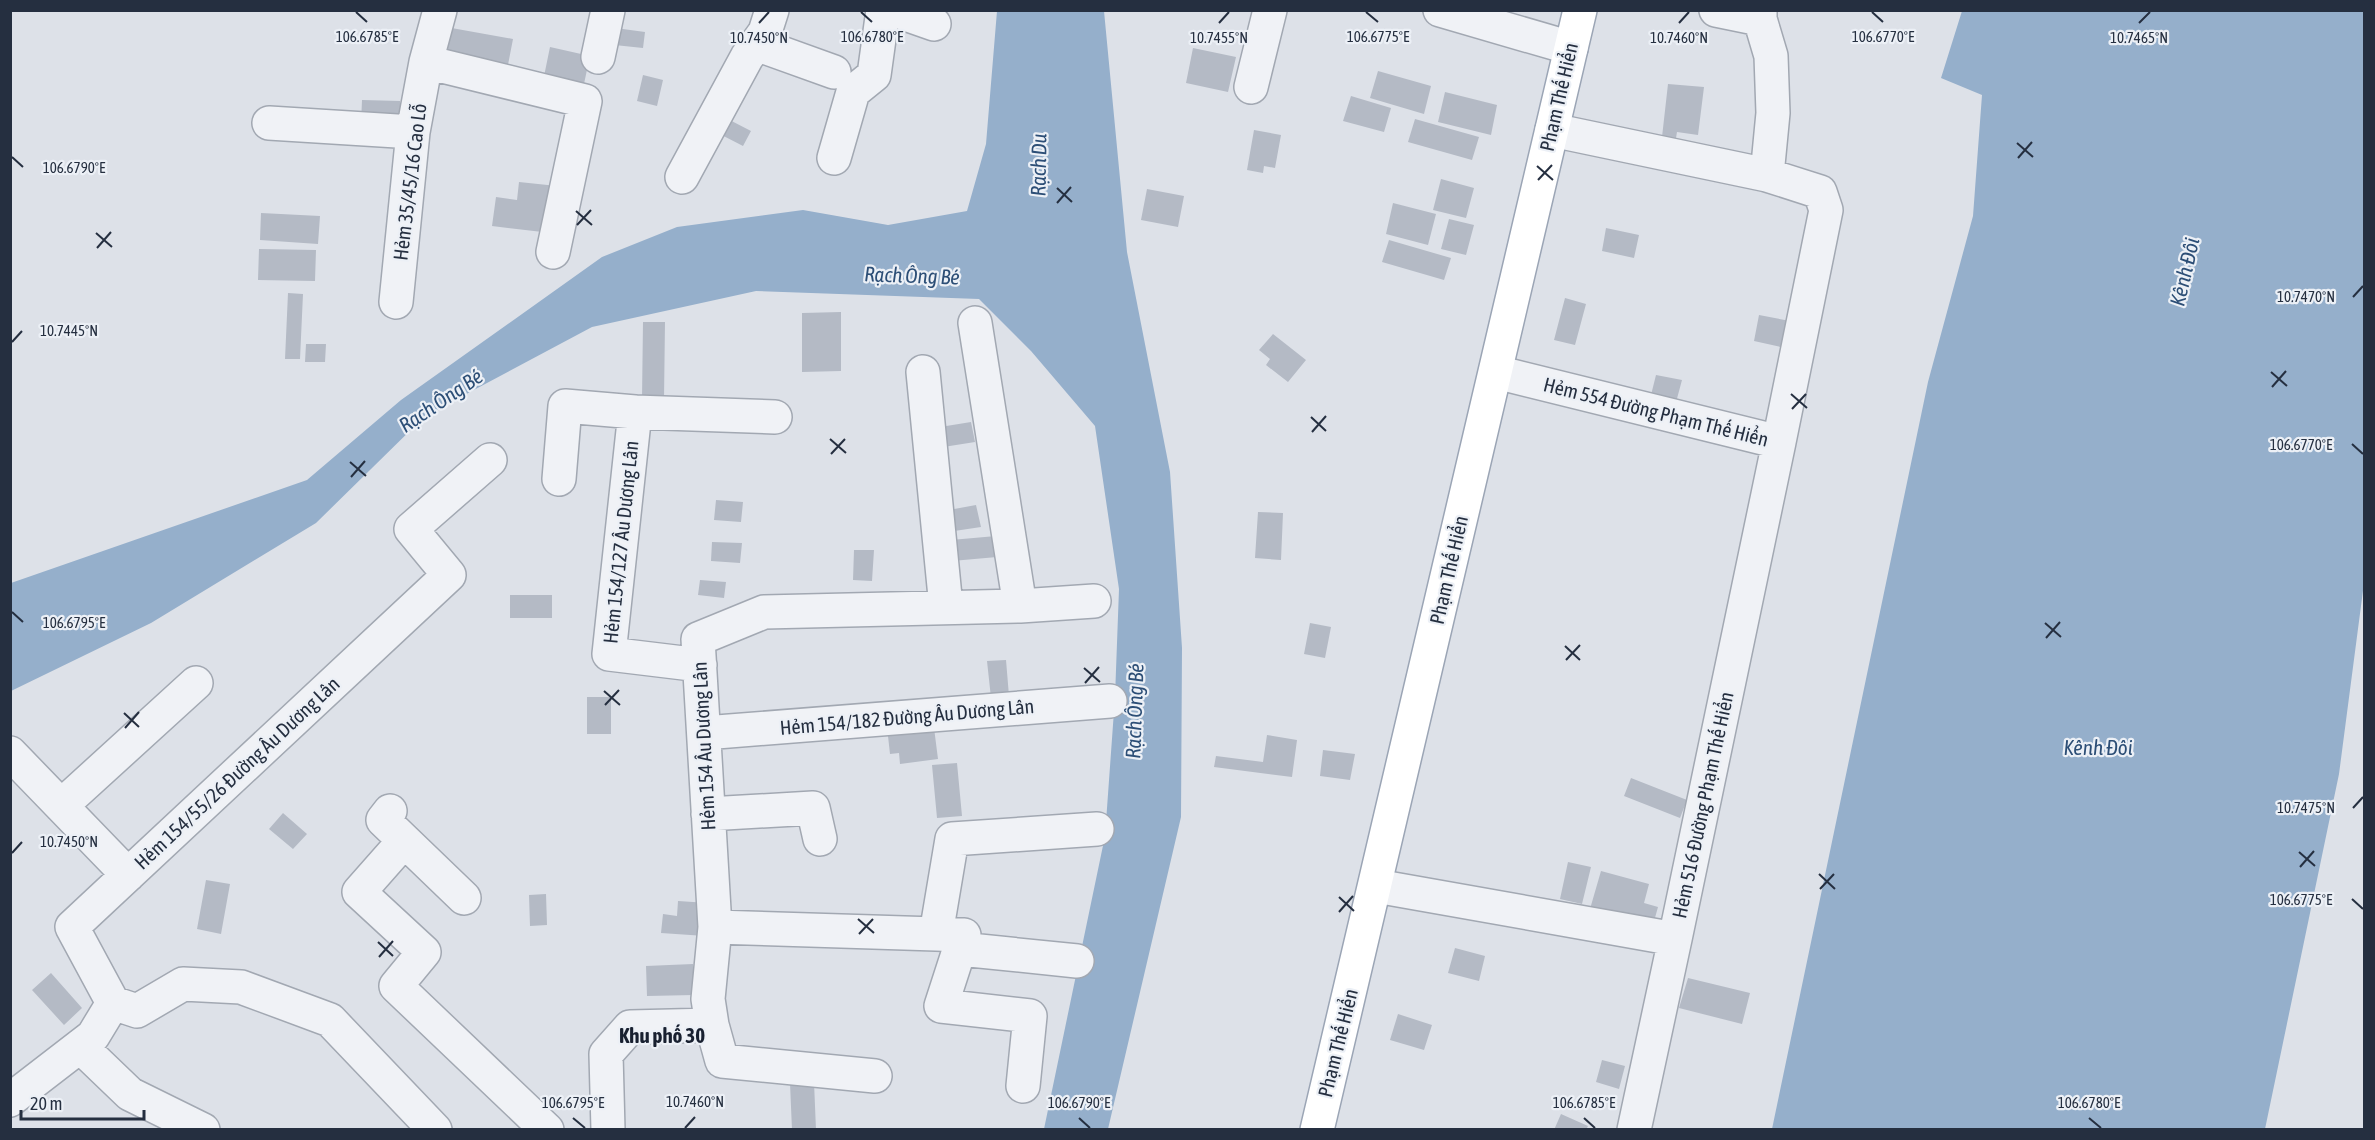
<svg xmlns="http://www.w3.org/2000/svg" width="2375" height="1140" viewBox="0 0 2375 1140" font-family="'Asap Condensed',sans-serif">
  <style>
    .water { fill: #95afcb }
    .building { fill: #b4bac5 }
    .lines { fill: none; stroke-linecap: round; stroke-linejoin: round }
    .minor-casing { stroke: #a2a8b2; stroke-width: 36 }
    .major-casing { stroke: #9ba5b5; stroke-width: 36 }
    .minor { stroke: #f0f2f6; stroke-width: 33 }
    .major { stroke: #fff; stroke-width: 33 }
    .ticks { fill: none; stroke: #252f40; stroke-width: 2 }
    .labels { text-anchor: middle; stroke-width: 4.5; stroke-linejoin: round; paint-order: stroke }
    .street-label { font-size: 20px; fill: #252f40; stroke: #ecf0f6 }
    .water-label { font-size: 21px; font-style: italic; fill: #2c4e76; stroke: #ecf0f6 }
    .neighbourhood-label { font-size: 21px; font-weight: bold; fill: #182030; stroke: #ecf0f6 }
    .ticks-label { font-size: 15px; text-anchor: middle; fill: #252f40; stroke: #ecf0f6; stroke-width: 4.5; stroke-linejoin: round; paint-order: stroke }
  </style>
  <rect width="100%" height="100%" fill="#dde1e8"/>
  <path class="water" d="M997,11H1104L1127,252L1170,472L1182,648L1181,817L1108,1129H1044L1105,836L1115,697L1119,589L1095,426L1031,351L979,299L756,291L592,327L425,416L316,523L151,623L11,691V583L307,480L401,400L602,257L677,227L803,210L888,225L967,211L986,144Z
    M1962,11H2364V583L2339,774L2265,1129H1772L1928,382L1973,216L1982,95L1941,78Z"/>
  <path class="building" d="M446,27L513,39L506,75L440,63Z
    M608,27L645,32L643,48L605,44Z
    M550,47L590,56L582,93L542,86Z
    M1193,48L1236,57L1228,92L1186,83Z
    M1378,71L1431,86L1424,114L1370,98Z
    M643,75L663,80L657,106L637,101Z
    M1668,84L1704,87L1698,135L1677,132L1676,138L1662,137Z
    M1445,92L1497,105L1491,135L1438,122Z
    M1351,96L1391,108L1384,132L1343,121Z
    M362,100L400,101V125L361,124Z
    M718,114L751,131L743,146L710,129Z
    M1415,119L1479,137L1472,160L1408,142Z
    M1254,130L1281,135L1275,168L1264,166L1263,173L1247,170Z
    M1441,179L1474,188L1466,218L1433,210Z
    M519,182L557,186L551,233L492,226L496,197L517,200Z
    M1147,189L1184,196L1178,227L1141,220Z
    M1393,203L1436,214L1428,245L1386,234Z
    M261,213L320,216L318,244L260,240Z
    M1449,219L1474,225L1466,255L1441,249Z
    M1606,228L1639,235L1634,258L1602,251Z
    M1389,240L1451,258L1444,280L1382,262Z
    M259,249L316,250L315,281L258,280Z
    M288,293L303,294L300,359H285Z
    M1565,298L1586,304L1575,345L1554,340Z
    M841,312V371L802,372V313Z
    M1759,315L1790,321L1785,348L1754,341Z
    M643,322H665L664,399H642Z
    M1273,334L1306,360L1288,382L1266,365L1270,359L1259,350Z
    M306,344H326L325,362H305Z
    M1656,375L1682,380L1675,406L1650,399Z
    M971,422L975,442L937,448L934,428Z
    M716,500L743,502L741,522L714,520Z
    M976,505L981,527L941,533L938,512Z
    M1258,512L1283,513L1281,560L1255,558Z
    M996,536L997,557L952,561L951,540Z
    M712,542L742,543L740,563L711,561Z
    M854,550H874L872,581L853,580Z
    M700,580L726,582L724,598L698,595Z
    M510,595H552V618H510Z
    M1310,623L1331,627L1325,658L1304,654Z
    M1006,660L1009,696L991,698L987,661Z
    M587,697H611V734H587Z
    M933,720L938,759L900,764L899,753L890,754L887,727Z
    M1267,735L1297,740L1292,777L1214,767L1216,756L1263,762Z
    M1323,750L1355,754L1350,780L1320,776Z
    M957,763L962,816L937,818L932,765Z
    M1631,778L1687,800L1680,818L1624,796Z
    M283,813L307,834L293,849L269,829Z
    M1568,862L1591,867L1582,904L1560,899Z
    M1601,871L1649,884L1644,903L1658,907L1653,925L1590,909Z
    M206,880L230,884L221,934L197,929Z
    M546,894L547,925L530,926L529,895Z
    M678,901L708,903L705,936L661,933L663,914L677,916Z
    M1455,948L1485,956L1479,981L1448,973Z
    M693,964L694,995L647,996L646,966Z
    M51,973L82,1008L64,1025L32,990Z
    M1688,978L1750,993L1742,1024L1679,1008Z
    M1398,1014L1432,1025L1424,1050L1390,1040Z
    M1602,1060L1625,1066L1619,1089L1596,1082Z
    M814,1082L816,1130H792L790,1083Z
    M1561,1114L1588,1126L1586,1130H1554Z"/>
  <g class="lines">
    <g class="minor-casing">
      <path id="minor" d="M894,10L934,24
        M1440,10L1571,48
        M1716,10L1760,19V10
        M756,44L834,72
        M598,57L608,10
        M426,62L585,101L553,252
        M1251,87L1270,10
        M269,123L413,132
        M1552,130L1767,175
        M834,158L853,92L874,75L883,10
        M682,177L747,57L765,32L772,10
        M396,302L413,132L426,62L440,10
        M975,323L1020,606
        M923,372L946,607
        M1496,372L1779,442L1826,210L1820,192L1767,175L1773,113L1771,56L1760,19
        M635,412L609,654L700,665
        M559,479L565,406L635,412L775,417
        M704,733L1110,701
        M10,753L128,875
        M61,806L196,683
        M390,811L383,820L464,898
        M708,814L813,808L820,839
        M404,841L359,892L424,952L396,986L547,1130
        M1376,886L1675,939L1779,442
        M715,927L936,934L952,839L1097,829
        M936,934L964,935L941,1006L1030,1016L1023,1086
        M960,949L1077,961
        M113,1003L137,1011L183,984L241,987L330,1020L435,1130
        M712,1025L722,1061L875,1076
        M80,1046L130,1094L203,1130
        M10,1100L93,1036L113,1003L72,927L449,575L411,529L490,460
        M608,1130L606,1054L630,1027L712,1025L708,999L715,927L698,639L764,612L1020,606L1094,601
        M1634,1130L1675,939"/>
    </g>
    <g class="major-casing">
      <path id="major" d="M1317,1130L1580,10"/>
    </g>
    <use href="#minor" class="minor"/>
    <use href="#major" class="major"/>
  </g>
  <path class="ticks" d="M356,12L367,22M861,12L872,22M1366,12L1378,22M1872,12L1883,22M759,23L769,12M1219,23L1229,12M1679,23L1689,12M2139,23L2150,12M2017,143L2033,157M12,157L23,167M2018,158L2032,142M1537,166L1553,180M1538,180L1552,165M1057,188L1072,202M1057,203L1071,187M576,211L592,225M577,225L591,210M96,233L112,247M97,248L111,232M2353,297L2363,286M12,342L22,331M2271,372L2287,386M2272,387L2286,371M1791,394L1807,408M1792,409L1806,394M1311,417L1326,431M1312,432L1326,416M830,439L846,453M2352,444L2363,454M831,454L845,439M350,462L366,476M351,477L365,461M12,612L23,622M2045,623L2061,637M2046,638L2060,622M1565,646L1580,660M1566,660L1580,645M1084,668L1100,682M1085,683L1099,667M604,691L620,705M605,705L619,690M124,713L139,727M125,728L139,712M2353,808L2363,797M2299,852L2315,866M12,853L22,842M2300,867L2314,851M1819,874L1835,889M1820,889L1834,874M1339,897L1354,911M2352,899L2363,909M1339,912L1353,896M858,919L874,933M859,934L873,919M378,942L393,956M379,957L393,941M573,1118L585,1128M1079,1118L1090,1128M1584,1118L1595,1128M2089,1118L2101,1128M685,1128L695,1117"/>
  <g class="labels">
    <g class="street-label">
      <text transform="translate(1559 97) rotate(-77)" y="7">Phạm Thế Hiển</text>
      <text transform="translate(410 182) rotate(-83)" y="7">Hẻm 35/45/16 Cao Lỗ</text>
      <text transform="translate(1656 412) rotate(14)" y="7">Hẻm 554 Đường Phạm Thế Hiển</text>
      <text transform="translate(621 542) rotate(-84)" y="7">Hẻm 154/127 Âu Dương Lân</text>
      <text transform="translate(1449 570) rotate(-77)" y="7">Phạm Thế Hiển</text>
      <text transform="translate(907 717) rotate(-5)" y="7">Hẻm 154/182 Đường Âu Dương Lân</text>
      <text transform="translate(704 746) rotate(-93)" y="7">Hẻm 154 Âu Dương Lân</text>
      <text transform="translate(237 773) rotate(-43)" y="7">Hẻm 154/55/26 Đường Âu Dương Lân</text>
      <text transform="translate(1703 805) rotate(-78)" y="7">Hẻm 516 Đường Phạm Thế Hiển</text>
      <text transform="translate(1338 1043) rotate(-76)" y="7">Phạm Thế Hiển</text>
    </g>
    <g class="water-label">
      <text transform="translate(1039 165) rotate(-89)" y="7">Rạch Du</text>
      <text transform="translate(2185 272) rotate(-77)" y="7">Kênh Đôi</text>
      <text transform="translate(912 276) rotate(2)" y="7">Rạch Ông Bé</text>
      <text transform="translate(441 401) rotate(-34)" y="7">Rạch Ông Bé</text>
      <text transform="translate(1135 711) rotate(-88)" y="7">Rạch Ông Bé</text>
      <text x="2098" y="755">Kênh Đôi</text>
    </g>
    <g class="neighbourhood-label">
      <text x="662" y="1043">Khu phố 30</text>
    </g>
  </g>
  <g class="ticks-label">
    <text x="872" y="42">106.6780°E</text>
    <text x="367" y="42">106.6785°E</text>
    <text x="1378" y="42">106.6775°E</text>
    <text x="1883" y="42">106.6770°E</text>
    <text x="759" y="43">10.7450°N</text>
    <text x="1679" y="43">10.7460°N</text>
    <text x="2139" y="43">10.7465°N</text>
    <text x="1219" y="43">10.7455°N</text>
    <text x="74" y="173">106.6790°E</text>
    <text x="2306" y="302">10.7470°N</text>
    <text x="69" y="336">10.7445°N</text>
    <text x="2301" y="450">106.6770°E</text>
    <text x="74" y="628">106.6795°E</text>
    <text x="2306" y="813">10.7475°N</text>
    <text x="69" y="847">10.7450°N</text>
    <text x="2301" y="905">106.6775°E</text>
    <text x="695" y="1107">10.7460°N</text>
    <text x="573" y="1108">106.6795°E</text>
    <text x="1079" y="1108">106.6790°E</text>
    <text x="1584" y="1108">106.6785°E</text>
    <text x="2089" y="1108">106.6780°E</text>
  </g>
  <rect width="2375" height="1140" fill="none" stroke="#252f40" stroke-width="24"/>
  <path d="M21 1110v9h123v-9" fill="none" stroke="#252f40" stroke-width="3"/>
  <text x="30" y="1110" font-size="18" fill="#252f40" stroke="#ecf0f6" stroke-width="4.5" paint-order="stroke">20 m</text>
</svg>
